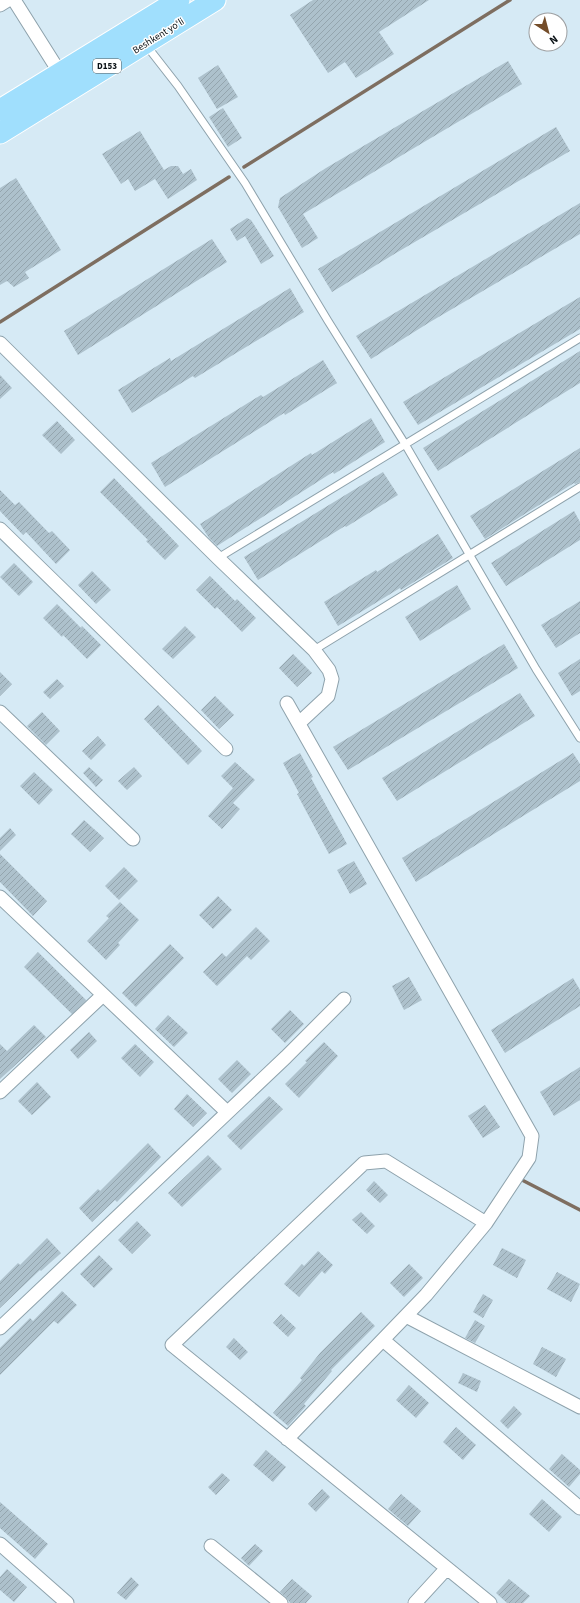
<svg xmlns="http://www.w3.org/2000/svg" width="580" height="1603" viewBox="0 0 580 1603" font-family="'Source Sans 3',sans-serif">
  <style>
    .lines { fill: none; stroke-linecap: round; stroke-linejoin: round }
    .stream { stroke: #7e6e60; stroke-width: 3.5 }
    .building { fill: url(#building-hatch) }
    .service-casing { stroke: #8ea2ac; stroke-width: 9 }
    .minor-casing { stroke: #8ea2ac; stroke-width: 15 }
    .primary-casing { stroke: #fff; stroke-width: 23 }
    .service { stroke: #fff; stroke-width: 7 }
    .minor { stroke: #fff; stroke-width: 13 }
    .primary { stroke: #a0dffd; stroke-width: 21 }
    .labels { text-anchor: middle; stroke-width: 3; stroke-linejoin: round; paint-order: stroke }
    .shield { fill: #fff; stroke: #53585a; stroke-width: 1 }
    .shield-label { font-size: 9px; font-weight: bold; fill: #091014 }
    .street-label { font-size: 10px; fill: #091014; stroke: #fff }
  </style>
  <defs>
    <pattern id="building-hatch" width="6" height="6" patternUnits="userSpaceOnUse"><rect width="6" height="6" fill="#adc1cc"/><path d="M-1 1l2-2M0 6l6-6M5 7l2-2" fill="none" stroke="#94a5ae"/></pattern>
  </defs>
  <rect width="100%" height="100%" fill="#d6eaf5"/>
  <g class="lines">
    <path class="stream" d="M244,167L510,0
      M0,322L229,177
      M522,1180L580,1210"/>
  </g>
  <path class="building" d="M313,0H429L379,32L394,54L356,78L345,62L328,73L290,15Z
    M508,61L522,84L303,214L318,238L302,248L278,207L280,198L326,168Z
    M218,65L238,97L217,109L198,78Z
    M223,108L242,138L228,147L209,117Z
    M556,127L570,151L396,253L332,292L318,269Z
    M140,131L164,170L171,166H178L183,174L191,169L197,180L168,199L155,179L135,191L128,179L121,184L102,154Z
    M16,178L61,250L25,272L29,278L14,287L7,281L0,285V188Z
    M580,203V234L430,322L371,359L356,336Z
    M247,218L251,220L274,256L261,264L245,236L237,241L230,229Z
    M212,239L227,262L78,355L64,331Z
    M290,288L304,312L195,378L193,376L132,413L118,390L170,358L171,361Z
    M580,297V329L418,425L403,402Z
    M580,351V383L438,471L423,448Z
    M323,360L337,383L285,415L284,413L165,487L151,463L261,395L263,397Z
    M0,375L12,388L0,399Z
    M371,418L385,442L334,474L333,472L217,546L209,538L200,524L311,453L312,455Z
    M57,421L75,440L61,454L42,435Z
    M580,448V482L575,484L574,483L485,539L470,516Z
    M383,472L398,495L346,527L345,526L258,580L244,557Z
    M114,478L179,546L165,560L146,541L148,540L100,492Z
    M0,490L15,505L19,502L49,533L52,531L70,550L56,564L26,532L23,535L0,511Z
    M574,511L580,522V540L506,586L491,563Z
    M438,534L453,558L401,590L400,588L338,626L324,602L376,570L377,572Z
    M14,563L33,582L19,596L0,577Z
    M92,571L111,590L96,604L78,585Z
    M210,576L235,601L237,599L256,618L242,632L217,607L215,609L196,590Z
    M457,585L471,609L420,641L405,617Z
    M580,601V633L556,648L541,625Z
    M57,604L81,628L82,626L101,645L87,659L63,635L62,637L43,618Z
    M185,626L196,637L173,659L162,649Z
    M504,644L518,668L348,770L333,747Z
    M293,654L312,673L297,687L279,668Z
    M580,659V691L572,696L558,673Z
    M0,672L12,684L0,696Z
    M57,679L64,686L50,699L43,692Z
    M520,693L535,716L397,801L382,778Z
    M215,696L234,715L219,729L201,710Z
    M158,705L202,751L188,765L144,719Z
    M42,712L60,731L46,745L27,726Z
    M98,736L106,745L91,760L82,751Z
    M300,753L313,777L311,778L347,844L329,854L297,794L299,793L283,763Z
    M573,753L580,764V781L416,882L402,858Z
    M235,762L255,780L233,803L240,809L222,829L208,816L233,788L221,776Z
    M89,767L103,780L96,787L83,773Z
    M134,767L142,776L127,790L118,781Z
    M34,772L53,790L39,805L20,786Z
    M84,820L104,838L90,852L71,834Z
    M10,828L16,835L0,851V838Z
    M0,854L47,901L33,916L0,882Z
    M354,861L367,884L350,894L337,870Z
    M124,867L138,881L119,900L105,886Z
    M218,896L232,910L213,929L199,915Z
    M120,902L139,920L118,943L120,945L106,960L87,941L109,918L106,916Z
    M256,927L270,941L251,960L247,956L217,986L203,972L222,953L226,957Z
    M170,944L184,958L136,1007L122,993Z
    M38,952L86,1000L72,1014L24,967Z
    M409,977L422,1000L404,1010L392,986Z
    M573,978L580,990V1006L505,1053L491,1030Z
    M290,1010L304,1024L285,1043L271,1029Z
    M168,1015L188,1033L174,1047L155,1029Z
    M34,1025L46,1037L0,1079V1044L7,1051Z
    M89,1032L97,1041L78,1059L70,1050Z
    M324,1042L338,1056L299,1098L285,1084L307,1062L305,1061Z
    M135,1044L154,1062L140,1077L121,1058Z
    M237,1060L251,1074L232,1093L218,1079Z
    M580,1067V1100L554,1116L540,1092Z
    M37,1082L51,1097L32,1115L18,1101Z
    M187,1094L207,1113L193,1127L174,1109Z
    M269,1096L283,1109L241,1150L227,1136Z
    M485,1105L500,1127L483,1138L468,1116Z
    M148,1143L161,1157L117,1202L115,1200L92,1222L79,1208L98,1189L100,1191Z
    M208,1155L222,1169L182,1207L168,1193Z
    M374,1181L388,1195L380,1203L366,1190Z
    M361,1212L375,1226L367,1234L352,1220Z
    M137,1221L151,1235L132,1254L118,1240Z
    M47,1238L61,1253L41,1271L40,1270L0,1308V1281L18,1263L20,1265Z
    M502,1248L526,1260L517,1278L493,1265Z
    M318,1251L333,1265L325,1274L322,1271L299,1297L284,1284L302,1264L304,1266Z
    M99,1255L113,1269L94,1288L80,1274Z
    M409,1264L423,1278L404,1297L390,1283Z
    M557,1272L580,1284L571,1302L547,1289Z
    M62,1291L77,1305L58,1324L54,1321L0,1375V1348L30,1318L33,1321Z
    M483,1294L493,1300L483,1318L473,1312Z
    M361,1312L375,1326L331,1370L332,1371L304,1404L306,1406L288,1426L273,1413L302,1380L300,1378L320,1353Z
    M281,1314L296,1328L288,1337L273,1323Z
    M475,1320L485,1326L475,1343L465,1338Z
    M234,1338L248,1352L240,1360L226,1347Z
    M542,1347L566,1359L556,1377L533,1364Z
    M463,1373L481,1381L477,1392L458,1383Z
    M409,1385L429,1403L416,1418L396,1400Z
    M514,1406L522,1414L508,1429L500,1421Z
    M456,1427L476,1445L463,1460L443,1442Z
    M266,1450L286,1467L273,1482L253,1465Z
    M562,1454L580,1470V1474L569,1487L549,1469Z
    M222,1473L230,1480L216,1495L208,1487Z
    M322,1489L330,1497L316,1512L308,1504Z
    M401,1494L421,1511L408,1526L388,1509Z
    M542,1499L562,1517L549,1532L529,1514Z
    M0,1502L48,1544L35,1559L0,1528Z
    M255,1544L263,1551L249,1566L241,1558Z
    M7,1569L27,1587L14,1602L0,1590V1577Z
    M131,1577L139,1585L126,1600L117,1593Z
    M292,1579L312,1596L306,1603H290L286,1597L280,1592Z
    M509,1579L530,1596L523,1603H507L496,1593Z"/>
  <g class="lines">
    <g class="service-casing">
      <path id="service" d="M146,45L178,86L245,183L328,321L405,444L536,669L580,738
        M218,558L580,338
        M314,650L580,487"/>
    </g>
    <g class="minor-casing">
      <path id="minor" d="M14,0L60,73
        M0,5L8,0
        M0,343L218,558L314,650L329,670L332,679L328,696L299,723
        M0,529L226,749
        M287,703L532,1136L529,1158L486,1223L426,1295L287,1439
        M0,712L133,839
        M0,897L227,1112
        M0,1092L103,995
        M486,1223L386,1161L364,1163L172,1345L490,1603
        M406,1316L580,1407
        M0,1328L286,1057L344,999
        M383,1340L580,1508
        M0,1544L67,1603
        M211,1546L281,1603
        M415,1603L447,1568"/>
    </g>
    <g class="primary-casing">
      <path id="primary" d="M0,110L179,0
        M0,133L215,0"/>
    </g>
    <use href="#service" class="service"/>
    <use href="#minor" class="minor"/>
    <use href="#primary" class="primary"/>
  </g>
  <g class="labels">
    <rect class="shield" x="93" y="59" width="28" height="14" rx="3"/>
    <g class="shield-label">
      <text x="107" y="69">D153</text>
    </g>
    <g class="street-label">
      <text transform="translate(158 35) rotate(-32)" y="4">Beshkent yoʻli</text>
    </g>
  </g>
  <g transform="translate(548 32) rotate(144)"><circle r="19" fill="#ffffff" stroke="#9d9fa1"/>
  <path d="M0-3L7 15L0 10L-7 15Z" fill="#744d2a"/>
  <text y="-6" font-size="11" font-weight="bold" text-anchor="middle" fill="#091014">N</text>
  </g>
</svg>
